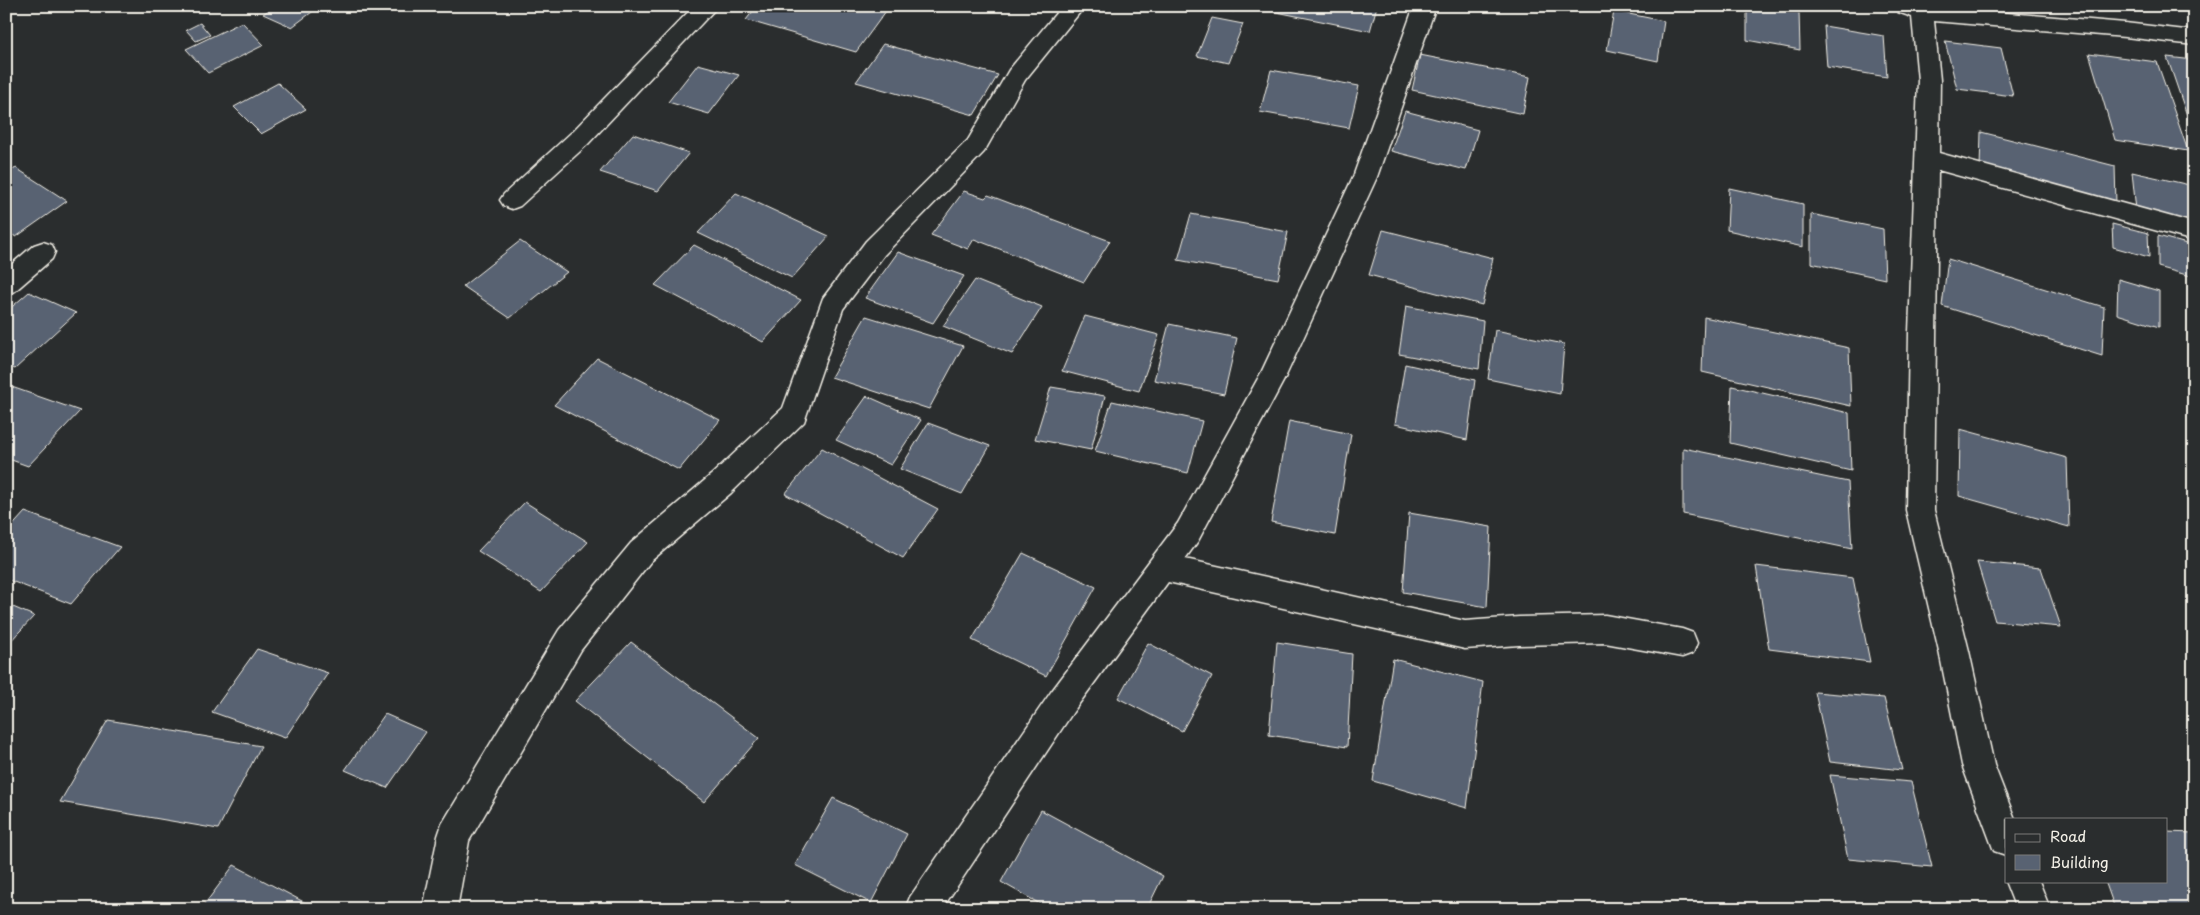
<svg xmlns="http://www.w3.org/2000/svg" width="2200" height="915" viewBox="0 0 2200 915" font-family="'Playpen Sans',sans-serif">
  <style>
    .building { fill: #586272; stroke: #f4f1e8 }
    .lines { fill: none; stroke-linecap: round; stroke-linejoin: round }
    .street-casing { stroke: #f4f1e8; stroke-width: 3 }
    .street { fill: #2a2d2e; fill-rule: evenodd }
  </style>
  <rect width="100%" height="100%" fill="#2a2d2e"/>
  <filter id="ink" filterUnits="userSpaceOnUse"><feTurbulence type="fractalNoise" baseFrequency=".02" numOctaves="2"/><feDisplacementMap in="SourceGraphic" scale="10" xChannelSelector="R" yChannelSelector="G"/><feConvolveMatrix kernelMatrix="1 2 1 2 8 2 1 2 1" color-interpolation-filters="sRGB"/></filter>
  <g filter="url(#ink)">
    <path class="building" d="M274,6H320L292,27L263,14Z
      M757,6H869L886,11L856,52L746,20Z
      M1208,6H1237L1234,12Z
      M1268,6H1377L1370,31L1267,10Z
      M1747,6H1765L1799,12L1800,50L1747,40Z
      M2120,6H2146L2147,11Z
      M1614,11L1664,21L1658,61L1607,50Z
      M1212,18L1243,24L1228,63L1197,56Z
      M242,22L264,45L208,73L186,49Z
      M200,23L210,35L196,41L186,30Z
      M1824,26L1884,36L1887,77L1827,67Z
      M1945,41L2001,48L2013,96L1957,89Z
      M883,44L998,75L974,115L856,82Z
      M2089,53L2157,62L2188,151L2115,140Z
      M1420,55L1530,77L1523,114L1412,90Z
      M2167,57L2194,60V136Z
      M698,64L739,75L709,114L668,102Z
      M1271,70L1359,86L1349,128L1260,112Z
      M278,83L306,109L261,134L234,107Z
      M1405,111L1478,130L1466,170L1391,151Z
      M1981,132L2115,166L2116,204L1980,169Z
      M633,134L689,153L658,191L600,172Z
      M16,168L67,201L16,237L6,231V174Z
      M2132,172L2194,186V224L2136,210Z
      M1729,188L1803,204V247L1727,230Z
      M964,191L985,198L988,195L1110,241L1084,282L974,239L968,249L931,235Z
      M736,193L829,236L792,278L698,233Z
      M1191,214L1288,232L1278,279L1178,260Z
      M1811,214L1883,229L1885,279L1811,263Z
      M2112,224L2148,233L2149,257L2113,247Z
      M1383,230L1493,258L1482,305L1369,275Z
      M2158,236L2194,246V277L2158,267Z
      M520,241L567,272L510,318L463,286Z
      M694,245L801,300L763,342L655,285Z
      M898,252L964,276L933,323L865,298Z
      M1948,259L2104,307L2102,356L1942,306Z
      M2118,279L2159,291V327L2117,314Z
      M975,280L1042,307L1012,354L943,326Z
      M29,292L76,313L15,369L6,365V312Z
      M2193,305H2194V356L2189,355Z
      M1406,306L1483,321L1479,369L1399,354Z
      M866,316L963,346L929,409L831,377Z
      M1085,316L1159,335L1139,391L1062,371Z
      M1704,317L1849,348L1851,406L1702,372Z
      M1169,324L1237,338L1224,394L1154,380Z
      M1495,330L1564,344L1560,394L1488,379Z
      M597,358L720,420L679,470L554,405Z
      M1405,364L1475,380L1467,440L1395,424Z
      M6,385L80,411L28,466L6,458Z
      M1732,386L1849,413L1851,471L1730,443Z
      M1051,387L1105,396L1091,450L1035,439Z
      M867,396L921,420L891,465L836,440Z
      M1112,401L1202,421L1188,473L1095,451Z
      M1289,421L1351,434L1335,535L1271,522Z
      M928,423L990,446L962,494L900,469Z
      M1960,429L2067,458L2069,527L1959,496Z
      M822,448L938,509L903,558L785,494Z
      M1683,448L1848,482L1852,549L1683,514Z
      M525,502L588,542L541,592L478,551Z
      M25,512L120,547L71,604L6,579V533Z
      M1409,513L1491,527L1487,607L1403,592Z
      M1023,553L1096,587L1046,676L972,640Z
      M1977,562L2041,568L2061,627L1995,621Z
      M1756,566L1853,578L1870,662L1769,649Z
      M6,604L34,616L6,646Z
      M631,642L759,738L704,802L575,701Z
      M1277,642L1352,654L1347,747L1269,735Z
      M1148,643L1212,676L1182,731L1118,698Z
      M257,649L328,673L285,738L212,712Z
      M1393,659L1483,682L1467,808L1373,781Z
      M1815,692L1884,698L1902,770L1830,762Z
      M385,714L426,732L387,788L345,770Z
      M108,720L261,746L218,829L60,802Z
      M1830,775L1911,782L1932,867L1848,859Z
      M833,798L907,834L871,903L795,865Z
      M1041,810L1163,876L1147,909H1049L1001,882Z
      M2166,832L2194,833V909H2115L2105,881H2166Z
      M234,865L317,909H201Z"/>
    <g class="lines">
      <g class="street-casing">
        <path id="street" d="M694,6H718L588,144L520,206L512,209L504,206L500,200L504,194L572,132Z
          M1062,6H1085L1025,80L984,152L884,255L843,309L804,422L731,493L651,561L581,650L469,841L457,909H423L438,836L442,824L559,630L631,543L711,475L783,408L823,298L866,241L968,140L1009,70Z
          M1414,6H1436L1377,177L1285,378L1198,541L1185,559L1465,621L1519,617L1605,615L1682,629L1693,633L1697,643L1693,653L1682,657L1605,643L1519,645L1465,649L1168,582L1073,712L942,909H905L910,897L1051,692L1178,523L1261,373L1353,177Z
          M1896,6H1927L2125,23L2194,31V45L2125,37L1934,21L1940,80L1939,153L2194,223V241L1938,170L1934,510L1969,651L1994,765L2015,819H2006V855L1994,851L1962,765L1939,651L1906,510L1909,333L1918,80L1912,17L1898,12Z
          M43,242L52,245L55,252L52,259L15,291L6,294V269L34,245Z
          M2006,879V881H2039L2050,909H2016L2005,881Z"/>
      </g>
      <use href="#street" class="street"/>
    </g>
  </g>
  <rect width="2200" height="915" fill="none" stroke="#2a2d2e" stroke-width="25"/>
  <rect x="12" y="12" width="2175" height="890" fill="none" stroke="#f4f1e8" stroke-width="2" filter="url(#ink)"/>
  <rect x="2005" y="818" width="162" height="65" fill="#2a2d2e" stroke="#7b7b78"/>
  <rect x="2015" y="834" width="25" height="8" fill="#2a2d2e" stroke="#7b7b78"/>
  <text x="2050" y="842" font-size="15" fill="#f4f1e8">Road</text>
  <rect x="2015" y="855" width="25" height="15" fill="#586272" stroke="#7b7b78"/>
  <text x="2050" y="868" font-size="15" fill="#f4f1e8">Building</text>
</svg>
